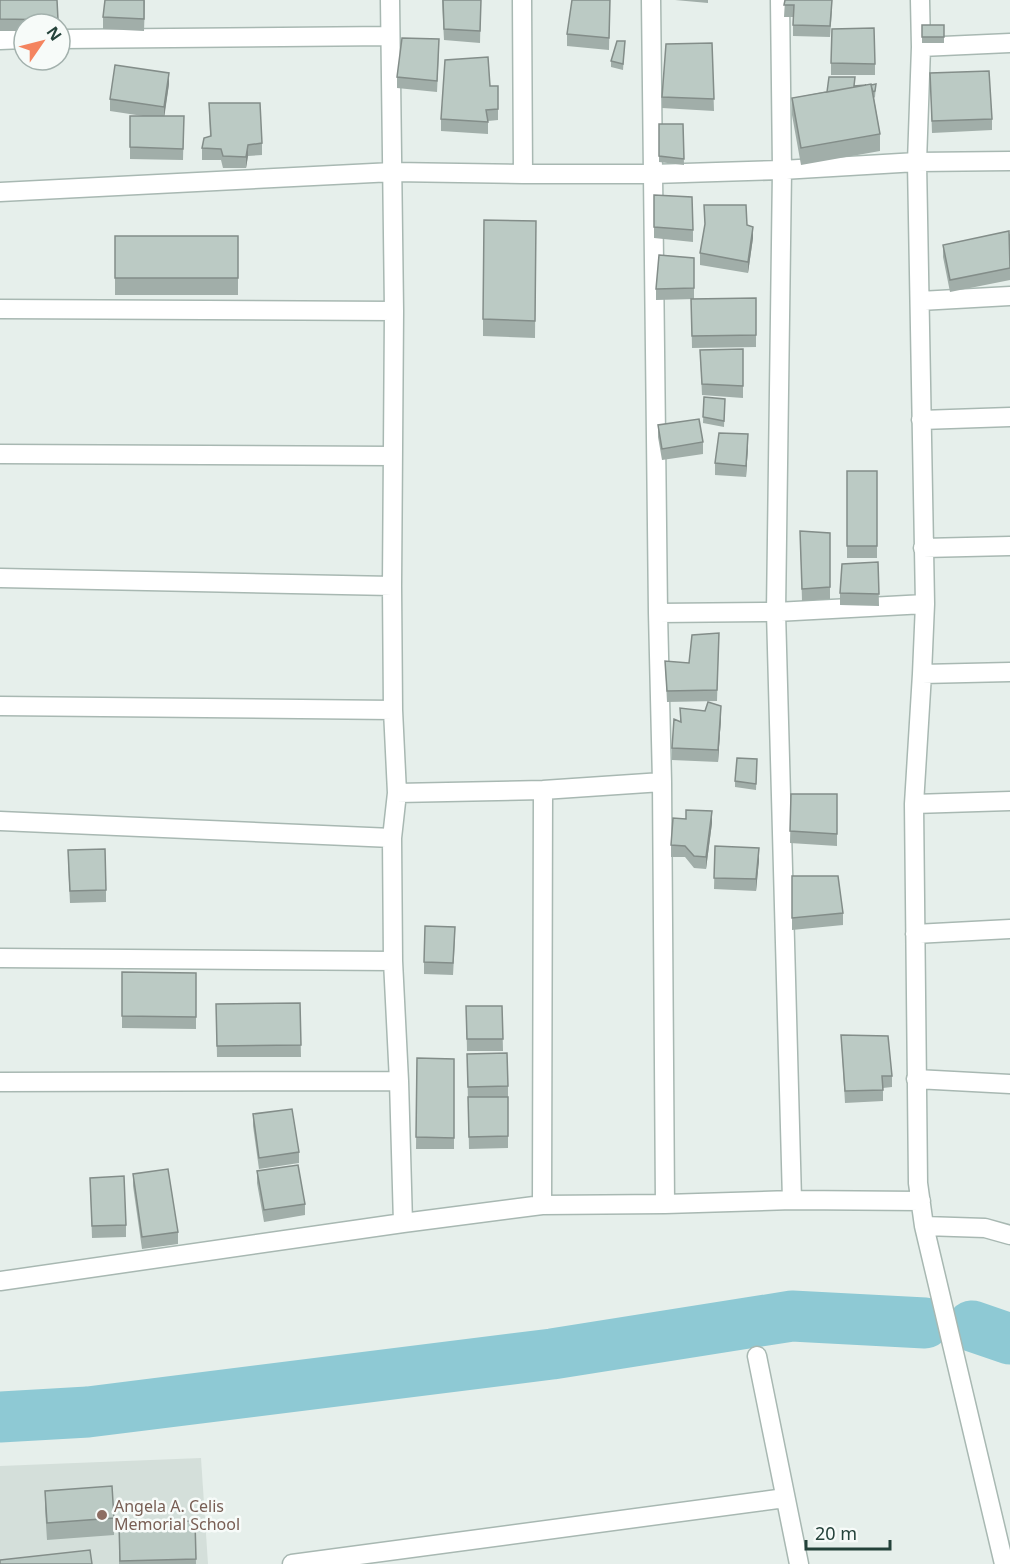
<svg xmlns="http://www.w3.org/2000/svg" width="1010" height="1564" viewBox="0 0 1010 1564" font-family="'Noto Sans',sans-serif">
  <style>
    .built { fill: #d4dfda }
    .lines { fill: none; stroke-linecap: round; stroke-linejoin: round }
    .river { stroke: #8ec9d4; stroke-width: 51 }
    .minor-casing { stroke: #a8b8b2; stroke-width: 21 }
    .minor { stroke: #fff; stroke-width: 18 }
    .wall { fill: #a1aea9 }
    .shaded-wall { fill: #838d89 }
    .building { fill: #bbcac4; stroke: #838d89; stroke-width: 1.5 }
    .education-dot { fill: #8d6e63; stroke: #f7fbf9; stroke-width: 2 }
    .labels { text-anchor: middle; stroke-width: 5; stroke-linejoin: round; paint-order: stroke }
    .education-label { font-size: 16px; fill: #785e54; stroke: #f7fbf9; text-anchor: start }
  </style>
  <rect width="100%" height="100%" fill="#e6efeb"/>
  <path class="built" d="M201,1458L208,1564H0V1466Z"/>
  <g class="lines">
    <path class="river" d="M972,1326L1010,1339
      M0,1417L88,1412L552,1354L792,1316L925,1323"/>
    <g class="minor-casing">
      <path id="minor" d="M390,0L394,311L392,586L393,710L397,793L392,838L393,961L399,1081L403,1223L542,1205L665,1204L792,1200L921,1201
        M522,0L523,174
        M651,0L658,613L662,782L665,1204
        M780,0L782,170L776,612L792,1200
        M920,0L921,47L917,162L925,604L922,674L914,804L918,1183L924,1226L1004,1564
        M60,39L390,36
        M0,40L24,39
        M921,47L1010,43
        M0,192L393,172L523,174H653L782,170L917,162L1010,161
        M920,301L1010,296
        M0,309L394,311
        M921,420L1010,417
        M0,454L392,456
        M923,548L1010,546
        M0,578L392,586
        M658,613L776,612L925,604
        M922,674L1010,672
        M0,706L393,710
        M397,793L543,790L662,782
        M914,804L1010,801
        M0,821L392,838
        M915,934L1010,929
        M0,958L393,961
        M916,1079L1010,1084
        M0,1082L399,1081
        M542,1205L543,790
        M924,1226L985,1228L1010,1235
        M0,1281L403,1223
        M757,1356L799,1564
        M292,1564L785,1498"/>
    </g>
    <use href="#minor" class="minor"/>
  </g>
  <path class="wall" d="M0,0H57L58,24H24V31H0Z
    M145,0L144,31L103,29V17Z
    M442,0H481L480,43L444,40Z
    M610,0L609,50L567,46V34Z
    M675,0H708V3Z
    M785,0L832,11L830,37L793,36V17H784Z
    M922,25H944V43H922Z
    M625,41L623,70L611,67V61Z
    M712,43L714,111L662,108V97Z
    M439,50L437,92L397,88V77Z
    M831,63L875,64V75H831Z
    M930,73L992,119V130L932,133Z
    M169,84L164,116H184L183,160L130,159V147L143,116L110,111V99Z
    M876,84L875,97L874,98L880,134V151L801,165L792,115V98L854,86Z
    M490,86H498V120L488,121V134L441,131V119Z
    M209,103L262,143V155L248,156L246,168H223L221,160H202V148L210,136Z
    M659,124H683L684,165L659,162Z
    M654,195L693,230V242L654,238Z
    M704,205L747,225L753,238L748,273L700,265V253L705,226Z
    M536,221L535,338L483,336V319Z
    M1010,234V280L950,292L943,257V245Z
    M115,236H238V295H115Z
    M694,288V299L656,300V289Z
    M691,299L756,335V347L692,348Z
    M743,349V398L702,395L700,350Z
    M704,397L725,399L724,427L703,423Z
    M658,425L703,442V454L662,460L658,437Z
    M748,445L746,477L715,475V463Z
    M847,471H877V558H847Z
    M800,531L830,533V599L802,601Z
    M878,562L879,606L840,605V593Z
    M719,633L717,701L667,702L665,661L689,663Z
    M680,708L721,718L718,762L672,760V748L680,721Z
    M757,759L756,790L735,787V781Z
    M791,794H837V846L790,843Z
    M712,823L706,869L694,868L685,857H671V845Z
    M715,846L759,860L756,891L714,889Z
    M68,862L106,890V902L70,903Z
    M792,876L843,913V925L792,930Z
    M455,939L453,975L424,974V962Z
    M122,972L196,973V1029L122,1028Z
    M300,1003L301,1057H217L216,1004Z
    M466,1006H502L503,1051H467Z
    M841,1035L892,1076V1087L883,1088V1101L845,1103Z
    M467,1054L508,1086V1148L469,1149Z
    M417,1058L454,1059V1149H416Z
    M253,1114L299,1152V1163L259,1169L253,1126Z
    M257,1171L305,1204V1215L264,1222L257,1183Z
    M133,1174L178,1232V1244L142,1249L133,1186Z
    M90,1178L126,1225V1237L92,1238Z
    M45,1491L114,1518V1535L47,1540L45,1508Z
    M195,1521L196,1564H119V1523Z"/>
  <path class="shaded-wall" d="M169,73V84L164,119V107Z
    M248,145V156L246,168V157Z
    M753,227V238L748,273V262Z
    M748,434V445L746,477V466Z
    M721,706V718L718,762V750Z
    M712,811V823L706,869V857Z
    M759,848V860L756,891V879Z"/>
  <path class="building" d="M0,0H57L58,20L0,19Z
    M105,0H144V19L103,17Z
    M443,0H481L480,31L444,29Z
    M572,0H610L609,38L567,34Z
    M785,0H832L830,26L793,25L794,5H784Z
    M922,25H944V37H922Z
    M874,28L875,64L831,63L832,29Z
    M402,38L439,39L437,81L397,77Z
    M617,41H625L623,64L611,61Z
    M712,43L714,99L662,97L666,44Z
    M488,57L490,86H498V109L486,110L488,122L441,119L445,60Z
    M115,65L169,73L164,107L110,99Z
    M989,71L992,119L932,121L930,73Z
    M829,77H855L854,86L866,85L827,92Z
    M871,84L880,134L801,148L792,98Z
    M876,84L875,91L873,92L871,85Z
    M209,103H260L262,143L248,145L246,157L223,156L221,149L202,148L204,138L211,136Z
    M130,116H184L183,149L130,147Z
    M659,124H683L684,159L659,156Z
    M654,195L692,197L693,230L654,227Z
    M704,205H746L747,225L753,227L748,262L700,253L705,224Z
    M484,220L536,221L535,321L483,319Z
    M1009,231L1010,268L950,280L943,245Z
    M115,236H238V278H115Z
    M659,255L694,258V288L656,289Z
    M756,298V335L692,336L691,299Z
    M743,349V386L702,384L700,350Z
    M704,397L725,399L724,421L703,417Z
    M699,419L703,442L662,449L658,425Z
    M719,433L748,434L746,466L715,463Z
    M847,471H877V546H847Z
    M800,531L830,533V587L802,589Z
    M878,562L879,594L840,593L842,564Z
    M719,633L717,690L667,691L665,661L689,663L692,635Z
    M708,702L721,706L718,750L672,748L674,719L681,722L680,708L705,711Z
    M737,758L757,759L756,784L735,781Z
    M791,794H837V834L790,831Z
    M686,810L712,811L706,857L694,856L685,846L671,845L673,818L686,819Z
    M715,846L759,848L756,879L714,878Z
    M105,849L106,890L70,891L68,850Z
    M792,876H838L843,913L792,918Z
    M425,926L455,927L453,963L424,962Z
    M122,972L196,973V1017L122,1016Z
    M300,1003L301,1045L217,1046L216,1004Z
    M466,1006H502L503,1039H467Z
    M841,1035L888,1036L892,1076H882L883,1090L845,1091Z
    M507,1053L508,1086L468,1087L467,1054Z
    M417,1058L454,1059V1138L416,1137Z
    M468,1097H508V1136L469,1137Z
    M292,1109L299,1152L259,1158L253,1114Z
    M298,1165L305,1204L264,1210L257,1171Z
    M168,1169L178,1232L142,1237L133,1174Z
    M124,1176L126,1225L92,1226L90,1178Z
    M112,1486L114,1518L47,1523L45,1491Z
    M195,1521L196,1559L120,1561L119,1523Z
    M90,1550L92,1564H0V1560Z"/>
  <circle class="education-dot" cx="102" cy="1515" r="6"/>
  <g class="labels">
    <g class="education-label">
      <text x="114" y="1512">Angela A. Celis<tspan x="114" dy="18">Memorial School</tspan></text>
    </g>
  </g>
  <g transform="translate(42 42) rotate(55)"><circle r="28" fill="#f7fbf9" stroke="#a3b1ad" stroke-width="1.5"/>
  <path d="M0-4.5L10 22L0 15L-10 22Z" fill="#f4845f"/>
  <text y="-9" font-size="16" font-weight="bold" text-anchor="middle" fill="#24423a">N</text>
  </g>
  <path d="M806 1540v9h84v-9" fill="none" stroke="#24423a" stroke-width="3"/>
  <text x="815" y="1540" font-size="18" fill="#24423a" stroke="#f7fbf9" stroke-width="4.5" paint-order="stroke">20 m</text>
</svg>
